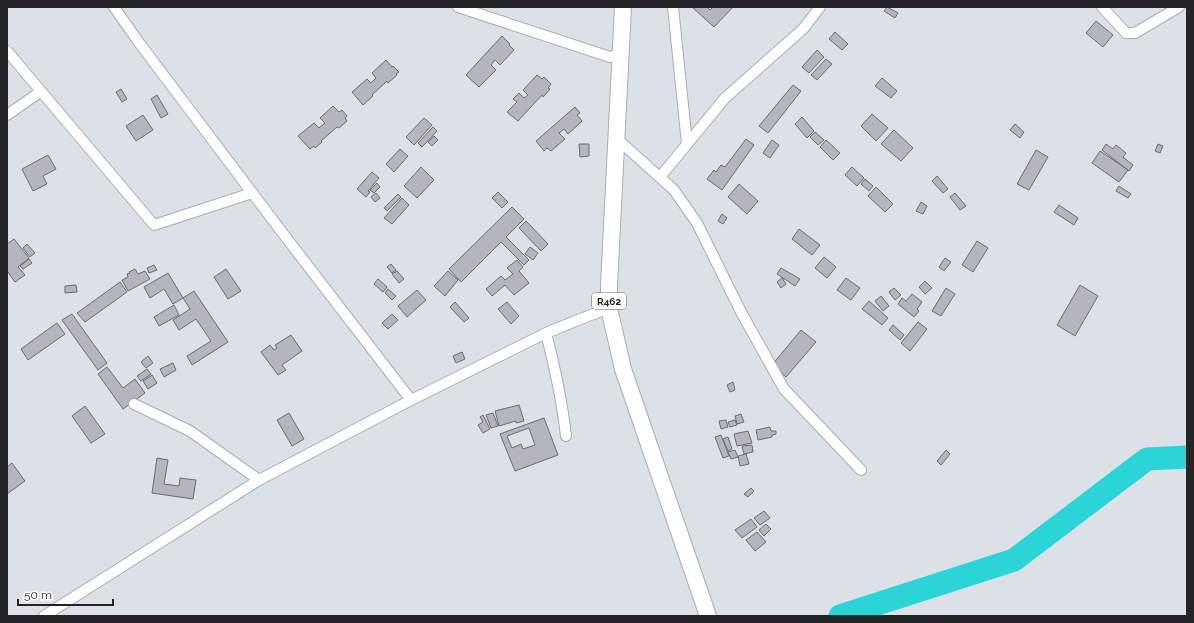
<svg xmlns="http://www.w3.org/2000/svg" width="1194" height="623" viewBox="0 0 1194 623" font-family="Raleway,sans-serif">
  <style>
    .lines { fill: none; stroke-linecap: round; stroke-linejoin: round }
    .river { stroke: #2ad4d7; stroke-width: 23 }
    .building { fill: #b3b7bd; stroke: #696d72; fill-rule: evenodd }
    .street-casing { stroke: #a9adb3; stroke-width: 12 }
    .primary-casing { stroke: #a9adb3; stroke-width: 18 }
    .street { stroke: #fff; stroke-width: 10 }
    .primary { stroke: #fff; stroke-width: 16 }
    .labels { text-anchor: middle; stroke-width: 4; stroke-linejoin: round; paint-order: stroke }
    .shield { fill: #fff; stroke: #646667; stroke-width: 1 }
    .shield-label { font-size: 10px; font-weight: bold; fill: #222426 }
  </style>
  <rect width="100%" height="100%" fill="#dce1e7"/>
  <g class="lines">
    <path class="river" d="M840,616L1014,560L1147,459L1187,457"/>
  </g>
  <path class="building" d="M692,7H707L710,10L713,7H733L714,27Z
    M887,7L898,13L895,18L884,11Z
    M1096,21L1113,35L1103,47L1086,33Z
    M835,32L848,44L842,50L829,39Z
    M502,36L510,44L509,45L514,50L500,65L495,60L491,65L496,70L479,87L466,75Z
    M817,50L824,57L809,73L802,67Z
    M826,59L832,64L817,80L811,75Z
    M386,60L392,67L393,66L399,72L396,74L397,75L388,83L387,81L372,95L373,96L363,105L352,92L367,79L371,83L376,78L372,73Z
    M537,75L542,79L544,77L551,84L548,88L550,89L543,97L542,95L518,121L507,112L517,102L513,99L519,93L524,98L528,95L523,90Z
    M882,78L897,91L891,98L875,86Z
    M793,85L801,91L768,133L759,126Z
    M121,89L127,99L122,102L116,92Z
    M157,95L168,114L161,118L151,99Z
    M333,106L339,112L342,110L347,116L345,118L347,121L339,128L337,127L321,141L322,142L315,148L314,146L310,149L298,136L314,123L319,128L325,123L320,118Z
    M575,107L580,113L577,115L582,121L568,134L564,129L559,133L565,139L551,151L547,148L544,151L536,141Z
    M872,114L888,128L876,141L861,126Z
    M143,115L153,130L136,141L126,126Z
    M802,117L814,131L807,138L795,124Z
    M424,118L432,125L414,145L406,137Z
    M1015,124L1024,132L1020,138L1010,130Z
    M433,127L437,131L422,147L418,143Z
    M894,130L913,148L901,161L881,144Z
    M815,132L824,140L818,145L810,137Z
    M434,136L438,140L432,146L428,142Z
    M746,139L754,145L722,190L707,179L714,170L716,172L721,165L725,167Z
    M772,140L779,145L770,158L763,153Z
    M826,140L840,153L833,160L820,147Z
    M579,144H589V156L580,157Z
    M1106,144L1113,149L1116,145L1126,153L1123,157L1133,165L1129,171L1102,150Z
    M1158,144L1163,146L1160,153L1155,151Z
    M400,149L408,156L394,172L386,164Z
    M1036,150L1048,157L1029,190L1017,184Z
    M1100,151L1128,170L1119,182L1092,163Z
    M48,155L56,169L43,176L47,184L33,191L22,169Z
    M421,167L434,180L417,198L404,186Z
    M852,167L864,178L857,186L845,175Z
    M372,172L379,178L368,191L370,192L366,197L357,189Z
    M937,176L948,189L943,193L932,181Z
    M865,179L873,186L869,191L861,184Z
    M377,183L380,187L374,193L370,190Z
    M739,184L758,201L747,214L728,197Z
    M1119,186L1131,194L1128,198L1116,191Z
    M876,187L893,204L885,212L868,196Z
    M498,192L508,202L502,208L492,198Z
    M376,193L380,198L375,202L371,197Z
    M955,193L966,206L960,210L950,197Z
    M398,194L401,197L387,211L384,208Z
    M402,198L409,205L392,224L384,218Z
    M921,202L927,206L923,214L916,211Z
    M1059,205L1078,218L1074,225L1054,212Z
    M512,207L524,219L506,237L529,260L524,265L501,242L461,282L449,269Z
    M722,214L727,218L723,224L718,221Z
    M526,221L548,244L541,251L519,228Z
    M799,229L820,245L812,255L792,239Z
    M14,239L29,258L18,267L25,275L15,282L7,271V244Z
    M977,241L988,248L973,272L962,265Z
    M27,244L35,253L30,257L23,248Z
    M530,247L538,253L533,260L525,254Z
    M824,257L836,267L827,278L815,268Z
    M945,258L951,262L944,271L939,267Z
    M29,259L32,263L23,269L20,266Z
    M517,260L523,267L519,271L529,283L514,295L505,285L492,296L486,289L501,276L505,280L513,274L507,268Z
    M391,264L396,270L392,273L387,267Z
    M154,265L157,270L149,273L147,268Z
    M781,268L800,279L795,286L777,274Z
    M135,269L138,274L145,271L150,279L128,291L122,280L128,277L127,274L130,273L129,272Z
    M226,269L241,291L228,299L214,277Z
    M397,271L404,279L399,283L392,274Z
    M448,271L458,280L445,296L434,286Z
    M168,273L183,298L173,304L164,289L150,298L144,287Z
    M782,278L786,284L781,288L777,282Z
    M846,278L860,288L851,300L837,290Z
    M378,279L387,287L383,292L374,284Z
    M925,281L932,288L925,294L919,287Z
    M120,282L127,292L85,322L77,313Z
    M76,285L77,292L65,293V286Z
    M1080,285L1098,296L1075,336L1057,325Z
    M894,288L901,295L895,300L889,292Z
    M946,288L955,294L941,316L932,311Z
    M388,289L396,296L392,300L385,293Z
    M417,290L426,300L407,317L398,306Z
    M194,291L228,342L192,365L187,356L211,341L196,319L179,330L173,320L190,309L183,298Z
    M912,294L922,302L917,309L919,311L914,317L898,304L902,298L906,301Z
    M881,296L889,306L883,311L875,301Z
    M869,301L888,318L882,325L862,309Z
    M455,302L469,318L464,322L450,307Z
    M507,302L519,316L511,324L498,309Z
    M174,305L179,315L159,326L154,317Z
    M72,314L107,363L98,370L62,320Z
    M392,314L398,320L388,329L382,323Z
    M918,322L927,329L910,351L901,343Z
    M57,323L65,334L28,360L21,349Z
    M893,325L904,335L900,340L889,330Z
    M801,330L816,342L786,377L772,365Z
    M291,335L302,351L282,365L286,370L278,375L261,352L270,345L274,350L277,348L275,345Z
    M462,352L465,359L456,363L453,356Z
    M148,356L153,363L146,368L141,362Z
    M173,363L176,370L164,377L160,369Z
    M107,367L123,388L135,379L145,393L123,409L98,374Z
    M147,369L151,374L141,381L137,376Z
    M152,375L157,383L148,389L143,381Z
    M733,382L735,390L730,392L727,385Z
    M519,405L524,421L516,423V421L499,426L495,411Z
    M85,406L105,434L91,443L72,416Z
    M289,413L304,439L292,446L277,420Z
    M493,413L498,426L491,428L486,415Z
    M741,414L744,422L737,424L735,416Z
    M483,415L490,429L483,433L478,425L483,422L480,417Z
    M544,418L558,455L515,471L500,434ZM529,428L535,445L523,449L521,444L512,448L507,436Z
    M726,420L728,427L721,429L719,421Z
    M735,420L737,425L730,427L728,422Z
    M770,427L771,431H776V434L772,435V437L758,440L756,430Z
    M748,431L752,443L737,446L734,434Z
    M721,435L729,456L723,458L715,437Z
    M728,437L732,449L728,451L723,439Z
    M752,445L753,452L744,454L742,446Z
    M735,450L738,457L731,459L728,452Z
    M946,450L950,454L941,465L937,461Z
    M746,454L749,464L740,466L738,456Z
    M157,458L168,460L164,484L179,486L180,478L196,480L193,499L152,493Z
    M12,463L25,481L7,494V467Z
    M751,488L754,491L748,497L744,494Z
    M764,511L770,518L760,525L754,518Z
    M751,519L757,527L742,538L735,530Z
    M766,524L771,529L764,536L759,530Z
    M757,532L766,542L755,551L746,540Z"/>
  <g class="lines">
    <g class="street-casing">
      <path id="street" d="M114,7L140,44L278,227L411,400
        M458,7L610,57L620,54
        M673,7L687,144
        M1102,7L1126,33H1135L1179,7
        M7,51L154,225L252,193
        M7,115L40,92
        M616,138L674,190L697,223L741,312L784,389L861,470
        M660,177L725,98L803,29L820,7
        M546,333C555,368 562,400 566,436
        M134,404L190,431L259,480
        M44,616L259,480L411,400L546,333L578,320L609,308"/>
    </g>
    <g class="primary-casing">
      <path id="primary" d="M623,7L609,285V308L623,369L708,616"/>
    </g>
    <use href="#street" class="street"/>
    <use href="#primary" class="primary"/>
  </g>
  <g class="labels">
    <rect class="shield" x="592" y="293" width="34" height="16" rx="3"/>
    <g class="shield-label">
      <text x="609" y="305">R462</text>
    </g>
  </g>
  <rect width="1194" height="623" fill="none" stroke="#222426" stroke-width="16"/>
  <path d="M18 599v6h95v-6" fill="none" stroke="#222426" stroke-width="2"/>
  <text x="24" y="599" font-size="12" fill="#222426" stroke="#ffffff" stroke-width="3" paint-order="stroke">50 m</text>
</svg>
